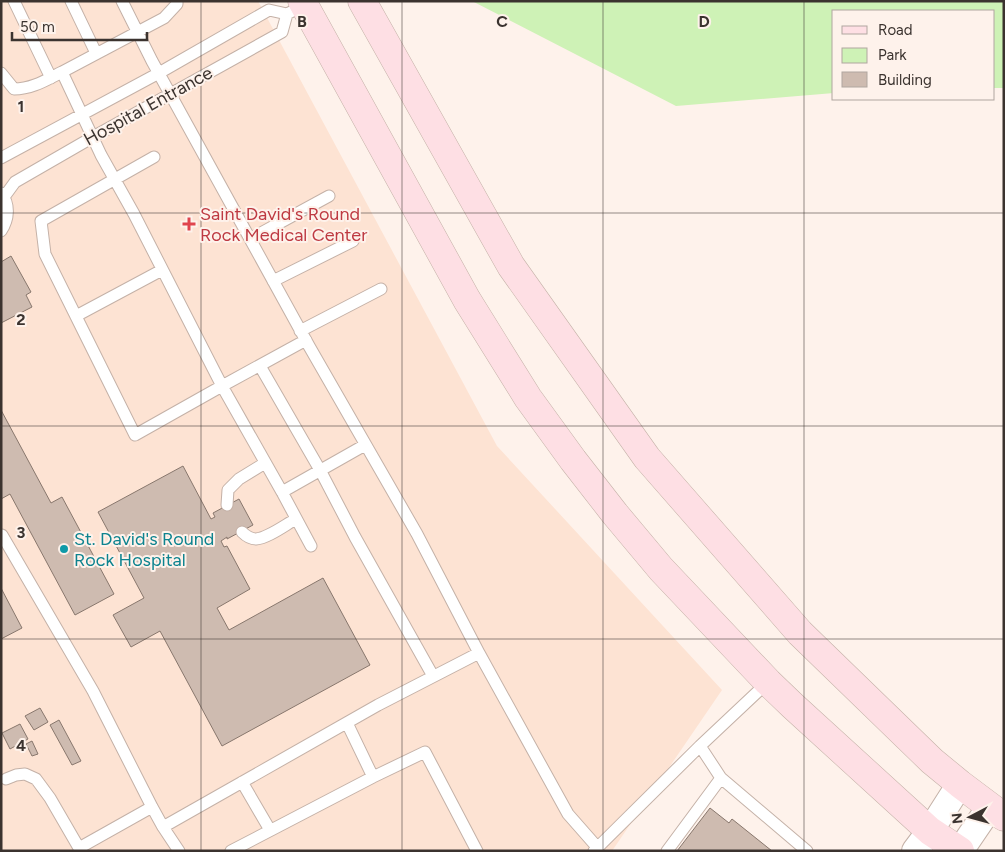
<svg xmlns="http://www.w3.org/2000/svg" width="1005" height="852" viewBox="0 0 1005 852" font-family="Figtree,sans-serif">
  <style>
    .built { fill: #fde3d3 }
    .green { fill: #cef2b6 }
    .building { fill: #cebbb0; stroke: #88776d }
    .lines { fill: none; stroke-linecap: round; stroke-linejoin: round }
    .service-casing { stroke: #c4b1a7; stroke-width: 13 }
    .tertiary-casing { stroke: #c4b1a7; stroke-width: 28 }
    .secondary-casing { stroke: #c4b1a7; stroke-width: 29 }
    .service { stroke: #fff; stroke-width: 11 }
    .tertiary { stroke: #fff; stroke-width: 26 }
    .secondary { stroke: #fedfe4; stroke-width: 28 }
    .grid { fill: none; stroke: #3b332f; stroke-width: 1; stroke-opacity: 0.55 }
    .health-dot { fill: #e0444e; stroke: #fef2eb; stroke-width: 2 }
    .culture-dot { fill: #0f9aa8; stroke: #fef2eb; stroke-width: 2 }
    .labels { text-anchor: middle; stroke-width: 4; stroke-linejoin: round; paint-order: stroke }
    .street-label { font-size: 18px; fill: #3b332f; stroke: #fef2eb }
    .health-label { font-size: 18px; fill: #be3a42; stroke: #fef2eb; text-anchor: start }
    .culture-label { font-size: 18px; fill: #0d838f; stroke: #fef2eb; text-anchor: start }
    .grid-label { font-size: 16px; text-anchor: middle; font-weight: bold; fill: #3b332f; stroke: #fef2eb; stroke-width: 4; stroke-linejoin: round; paint-order: stroke }
  </style>
  <rect width="100%" height="100%" fill="#fef2eb"/>
  <path class="built" d="M1,1H258L497,446L722,690L612,851H1Z"/>
  <path class="green" d="M472,1H1004V88H994V11H834V93L676,106Z"/>
  <path class="building" d="M11,256L31,292L26,295L32,307L1,323V262Z
    M1,410L51,503L62,497L114,594L75,615L10,494L1,499Z
    M183,466L211,519L215,517L213,513L239,499L253,525L227,539V537L221,541L224,547L227,546L250,589L217,608L229,630L323,578L370,665L222,746L160,631L131,647L113,615L144,598L98,512Z
    M1,588L22,628L1,639Z
    M40,708L48,722L34,730L25,716Z
    M59,720L81,761L72,765L50,725Z
    M20,724L28,739L10,749L2,733Z
    M32,741L38,754L32,756L26,744Z
    M710,808L729,823L732,819L772,851H677Z"/>
  <g class="lines">
    <g class="service-casing">
      <path id="service" d="M14,1L51,78
        M71,1L96,53
        M122,1L152,61L309,346L417,534L479,653L378,705L163,827
        M62,72L164,18L177,4V1
        M1,73L14,89C32,89 46,80 62,72L101,155L134,214L222,386L306,340
        M154,157L41,221L45,254L135,435L222,386L282,492L311,546
        M1,158L159,73L269,10L287,14L304,5
        M1,193C10,204 9,219 1,231
        M4,197L15,182L93,137L282,32L287,14
        M250,239L329,196
        M273,281L353,241
        M76,316L162,270
        M300,331L381,289
        M260,366L320,470L355,537L433,676
        M282,492L365,445
        M227,505L228,490L239,479L265,463
        M242,532C245,535 250,539 256,539C268,538 285,525 296,519
        M2,535L93,691L152,807L163,827L179,851
        M479,653L568,814L597,847
        M768,682L700,746L721,778L807,851
        M347,723L373,777
        M6,779L16,775L25,774L36,779L50,798L79,848L152,807
        M242,782L270,830
        M231,851L373,777L425,752L477,851
        M594,851L700,746
        M667,851L721,778"/>
    </g>
    <g class="tertiary-casing">
      <path id="tertiary" d="M915,851L930,831L960,784
        M960,851L990,807"/>
    </g>
    <g class="secondary-casing">
      <path id="secondary" d="M302,1L467,300L528,398L573,460L615,514L661,569L768,682L793,706L930,831L960,851
        M362,1L511,266L647,458L800,633L932,761L960,784L1004,817"/>
    </g>
    <use href="#service" class="service"/>
    <use href="#tertiary" class="tertiary"/>
    <use href="#secondary" class="secondary"/>
  </g>
  <path class="grid" d="M201,1V851M402,1V851M603,1V851M804,1V851M1,213H1004M1,426H1004M1,639H1004"/>
  <path class="health-dot" d="M186.5 216.5h5v5h5v5h-5v5h-5v-5h-5v-5h5z"/>
  <circle class="culture-dot" cx="64" cy="549" r="5"/>
  <g class="labels">
    <g class="street-label">
      <text transform="translate(148 106) rotate(-29)" y="6">Hospital Entrance</text>
    </g>
    <g class="health-label">
      <text x="200" y="220">Saint David's Round<tspan x="200" dy="21">Rock Medical Center</tspan></text>
    </g>
    <g class="culture-label">
      <text x="74" y="545">St. David's Round<tspan x="74" dy="21">Rock Hospital</tspan></text>
    </g>
  </g>
  <g class="grid-label">
    <text x="302" y="27">B</text>
    <text x="502" y="27">C</text>
    <text x="704" y="27">D</text>
    <text x="21" y="112">1</text>
    <text x="21" y="325">2</text>
    <text x="21" y="538">3</text>
    <text x="21" y="751">4</text>
  </g>
  <rect width="1005" height="852" fill="none" stroke="#3b332f" stroke-width="5"/>
  <rect x="832" y="10" width="162" height="90" fill="#fef2eb" stroke="#b0a6a0"/>
  <rect x="842" y="26" width="25" height="8" fill="#fedfe4" stroke="#b0a6a0"/>
  <text x="878" y="35" font-size="15" fill="#3b332f">Road</text>
  <rect x="842" y="48" width="25" height="15" fill="#cef2b6" stroke="#b0a6a0"/>
  <text x="878" y="60" font-size="15" fill="#3b332f">Park</text>
  <rect x="842" y="72" width="25" height="15" fill="#cebbb0" stroke="#b0a6a0"/>
  <text x="878" y="85" font-size="15" fill="#3b332f">Building</text>
  <g transform="translate(970 817) rotate(264)" stroke="#fef2eb" stroke-width="4" paint-order="stroke">
  <path d="M0-4L9 19L0 12L-9 19Z" fill="#3b332f"/>
  <text y="-8" font-size="14" font-weight="bold" text-anchor="middle" fill="#3b332f">N</text>
  </g>
  <path d="M12 32v8h135v-8" fill="none" stroke="#3b332f" stroke-width="2.5"/>
  <text x="20" y="32" font-size="15" fill="#3b332f" stroke="#fef2eb" stroke-width="4" paint-order="stroke">50 m</text>
</svg>
